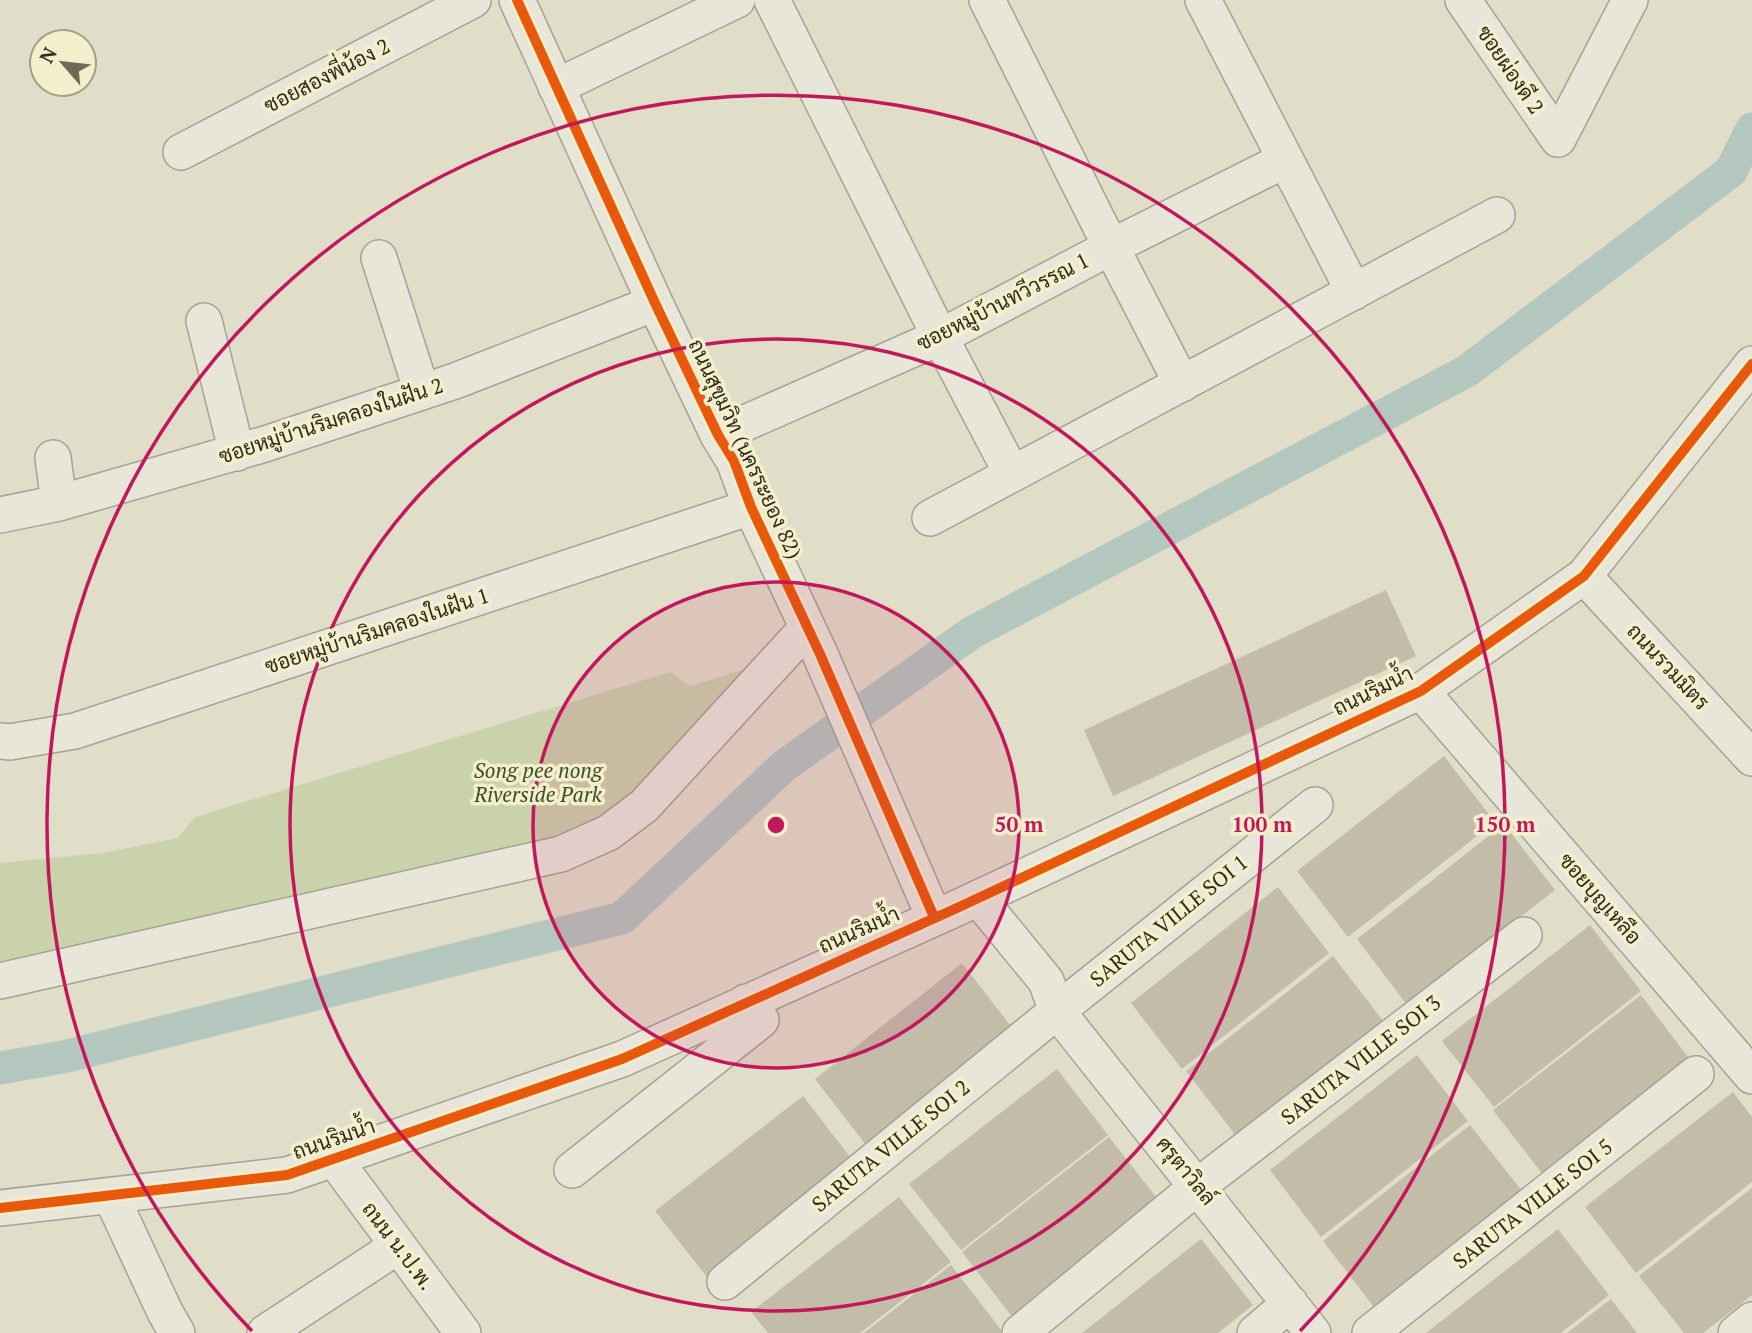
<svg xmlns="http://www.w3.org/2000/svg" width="1752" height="1333" viewBox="0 0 1752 1333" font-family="'PT Serif',Sarabun,serif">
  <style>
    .green { fill: #c9d2ab }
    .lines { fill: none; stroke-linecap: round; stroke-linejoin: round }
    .canal { stroke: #b4c7be; stroke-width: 33 }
    .building { fill: #c3bca9 }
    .minor-casing { stroke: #a5a292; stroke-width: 38 }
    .minor { stroke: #e8e6d9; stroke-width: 35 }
    .cycleway-casing { stroke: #f3efcd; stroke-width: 15 }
    .cycleway { stroke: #e8590c; stroke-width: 10 }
    .ring { fill: none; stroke: #c2185b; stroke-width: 3.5 }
    .labels { text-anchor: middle; stroke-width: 7; stroke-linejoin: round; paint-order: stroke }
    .street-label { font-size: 21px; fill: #322b1c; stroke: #f3efcd }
    .park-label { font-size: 21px; font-style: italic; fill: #3b4d23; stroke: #f3efcd }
    .centre { fill: #c2185b; stroke: #f3efcd; stroke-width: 3.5 }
    .ring-label { font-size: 21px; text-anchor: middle; font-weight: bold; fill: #c2185b; stroke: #f3efcd; stroke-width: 7; stroke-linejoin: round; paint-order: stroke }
  </style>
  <rect width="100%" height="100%" fill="#e0dec8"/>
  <path class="green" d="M767,662L606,826L0,974V863L103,853L178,838L195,817L670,672L690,686Z"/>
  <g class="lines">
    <path class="canal" d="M0,1068L63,1057L622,918L784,766L971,633L1467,371L1731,171L1752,129"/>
  </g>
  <path class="building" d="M1386,590L1416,656L1113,796L1084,730Z
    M1444,756L1495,822L1348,937L1297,871Z
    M1504,824L1555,890L1407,1005L1357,939Z
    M1278,887L1329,953L1182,1069L1131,1003Z
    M1590,925L1641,991L1494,1107L1442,1041Z
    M1333,956L1384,1022L1237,1137L1186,1071Z
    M962,963L1013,1029L866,1145L815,1079Z
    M1641,995L1691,1061L1544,1176L1493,1110Z
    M1417,1055L1468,1121L1321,1237L1270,1170Z
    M1057,1069L1108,1135L961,1250L909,1184Z
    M1733,1092L1752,1117V1182L1636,1273L1585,1207Z
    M803,1096L854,1162L707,1277L655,1211Z
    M1470,1125L1522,1191L1374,1307L1323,1241Z
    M1109,1137L1161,1203L1013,1318L962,1252Z
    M1752,1188V1295L1703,1333H1684L1639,1276Z
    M899,1197L951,1262L860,1333H768L751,1312Z
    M1558,1229L1609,1295L1561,1333H1426Z
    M1201,1239L1253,1305L1218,1333H1082Z
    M951,1265L1002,1331L1000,1333H864Z
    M1611,1299L1637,1333H1567Z"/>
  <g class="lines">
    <g class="minor-casing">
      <path id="minor" d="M517,0L655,303L718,435L734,461L751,507L820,654L934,917
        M772,0L940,337L1012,474
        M987,0L1111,247L1182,384
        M1203,0L1354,292
        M1463,0L1558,139L1630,0
        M556,87L737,0
        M181,152L473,0
        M379,258L422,392
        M204,321L237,453
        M718,435L940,337L1111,247L1285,160
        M53,458L59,503
        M0,515L59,503L265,444L455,381L655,303
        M930,518L1497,215
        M1584,576L1752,758
        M1421,691L1752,1076
        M0,741L10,742L75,731L751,507
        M978,898L1046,981L1057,1011L1313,1333
        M0,981L561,854L608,833L644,806L807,628
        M334,1159L463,1333
        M572,1170L761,1020L746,1002
        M111,1196L165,1312L177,1333
        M0,1208L287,1175L622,1059L957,908L1421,691L1584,576L1752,364
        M725,1282L1057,1011L1315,805
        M265,1333L398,1246
        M1020,1333L1198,1186L1524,935
        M1255,1333L1290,1303
        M1370,1333L1696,1074
        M1736,1333L1752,1320"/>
    </g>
    <use href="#minor" class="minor"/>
    <g class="cycleway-casing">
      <path id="cycleway" d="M517,0L655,303L718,435L734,461L751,507L820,654L934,917
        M0,1208L287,1175L622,1059L957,908L1421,691L1584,576L1752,364"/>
    </g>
    <use href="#cycleway" class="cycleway"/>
  </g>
  <circle cx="776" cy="825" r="243" fill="#c2185b" fill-opacity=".12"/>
  <g class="ring">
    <circle cx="776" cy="825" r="243"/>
    <circle cx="776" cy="825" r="486"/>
    <path d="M252 1331A729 729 0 1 1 1300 1331"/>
  </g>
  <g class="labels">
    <g class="street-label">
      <text transform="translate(1510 70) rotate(56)" y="7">ซอยผ่องดี 2</text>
      <text transform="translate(327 76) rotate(-27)" y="7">ซอยสองพี่น้อง 2</text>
      <text transform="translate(1003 302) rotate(-27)" y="7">ซอยหมู่บ้านทวีวรรณ 1</text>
      <text transform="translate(331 421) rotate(-18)" y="7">ซอยหมู่บ้านริมคลองในฝัน 2</text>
      <text transform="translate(745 449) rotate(65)" y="7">ถนนสุขุมวิท (นครระยอง 82)</text>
      <text transform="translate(377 631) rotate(-18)" y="7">ซอยหมู่บ้านริมคลองในฝัน 1</text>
      <text transform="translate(1668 667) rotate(47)" y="7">ถนนรวมมิตร</text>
      <text transform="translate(1373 691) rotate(-26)" y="7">ถนนริมน้ำ</text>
      <text transform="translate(1600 899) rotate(49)" y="7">ซอยบุญเหลือ</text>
      <text transform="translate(1169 921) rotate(-39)" y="7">SARUTA VILLE SOI 1</text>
      <text transform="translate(859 930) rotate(-24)" y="7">ถนนริมน้ำ</text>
      <text transform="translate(1361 1060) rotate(-38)" y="7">SARUTA VILLE SOI 3</text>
      <text transform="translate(334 1139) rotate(-19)" y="7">ถนนริมน้ำ</text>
      <text transform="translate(891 1146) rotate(-39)" y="7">SARUTA VILLE SOI 2</text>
      <text transform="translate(1186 1171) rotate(51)" y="7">ศรุตาวิลล์</text>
      <text transform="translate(1533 1204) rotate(-38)" y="7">SARUTA VILLE SOI 5</text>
      <text transform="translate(398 1246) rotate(53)" y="7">ถนน น.ป.พ.</text>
    </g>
    <g class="park-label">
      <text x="538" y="778">Song pee nong<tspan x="538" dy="24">Riverside Park</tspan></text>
    </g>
  </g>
  <circle cx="776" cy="825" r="10" class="centre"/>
  <g class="ring-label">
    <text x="1019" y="832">50 m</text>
    <text x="1262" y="832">100 m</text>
    <text x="1505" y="832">150 m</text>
  </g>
  <g transform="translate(63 63) rotate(298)"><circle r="33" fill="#f3efcd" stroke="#a6a186" stroke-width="2"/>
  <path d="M0-5L12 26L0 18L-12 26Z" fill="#6f6a58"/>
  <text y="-10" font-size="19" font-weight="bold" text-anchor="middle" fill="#322b1c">N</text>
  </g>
</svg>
